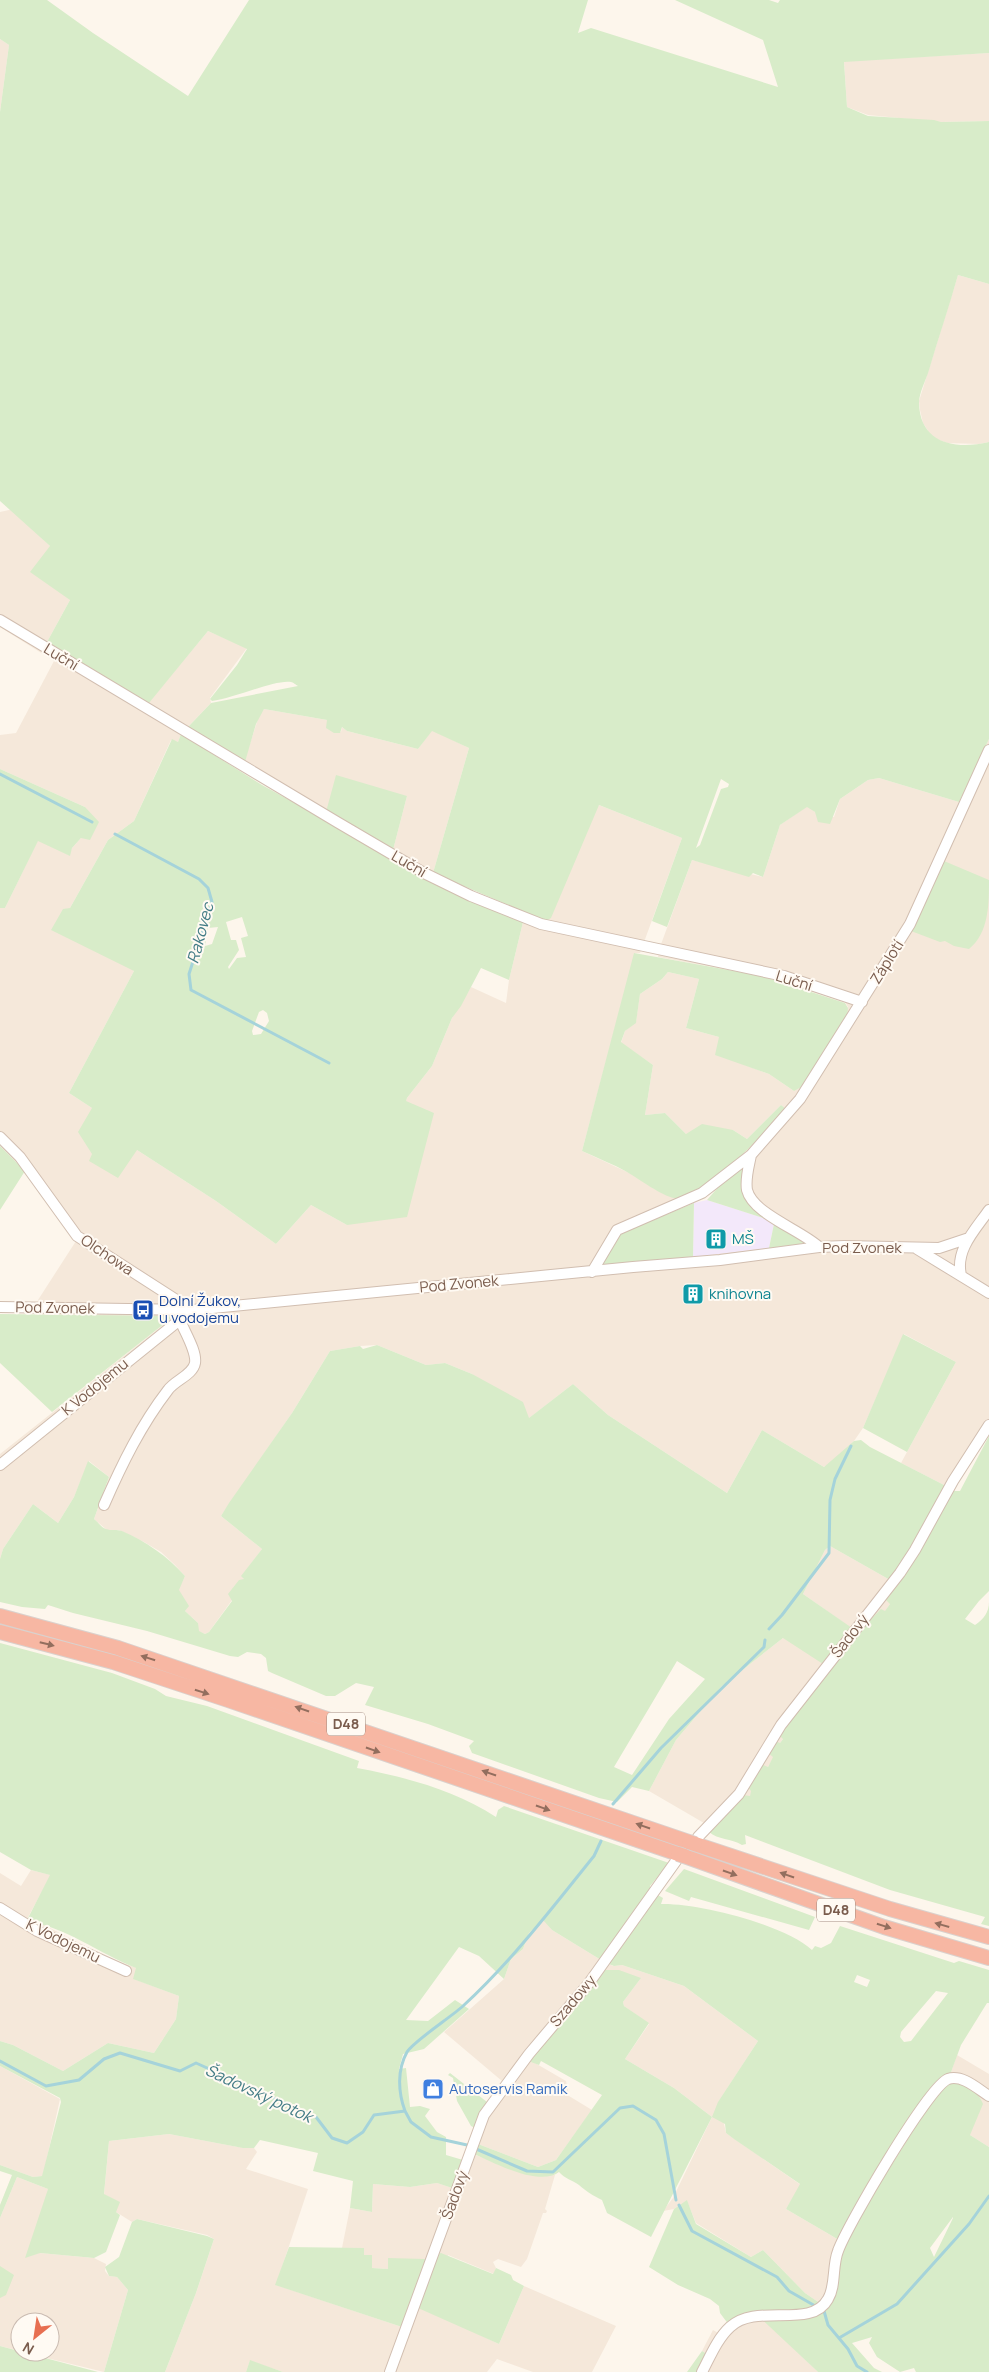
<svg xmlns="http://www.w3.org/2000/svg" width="989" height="2372" viewBox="0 0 989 2372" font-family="Manrope,sans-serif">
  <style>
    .residential { fill: #f5e8da }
    .education { fill: #f3e8fa }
    .green { fill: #d8ecc9; fill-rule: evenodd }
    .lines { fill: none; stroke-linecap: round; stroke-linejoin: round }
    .stream { stroke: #a5d3da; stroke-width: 3 }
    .minor-casing { stroke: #d1beb0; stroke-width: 12 }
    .highway-casing { stroke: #dad1cd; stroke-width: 16 }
    .minor { stroke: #fff; stroke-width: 10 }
    .highway { stroke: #f7b7a3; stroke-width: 14 }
    .highway-bridge-casing { stroke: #dad1cd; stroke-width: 16; stroke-linecap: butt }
    .highway-bridge { stroke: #f7b7a3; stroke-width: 14 }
    .oneway { fill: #936e5e }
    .labels { text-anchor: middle; stroke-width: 4; stroke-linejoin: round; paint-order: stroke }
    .shield { fill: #fffaf3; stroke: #a28b7f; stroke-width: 1 }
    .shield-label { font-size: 14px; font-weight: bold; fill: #7a5c4d }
    .street-label { font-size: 15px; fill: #7a5c4d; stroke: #fffaf3 }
    .culture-label { font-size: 15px; fill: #0d838f; stroke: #fffaf3; text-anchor: start }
    .transit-label { font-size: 15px; fill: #164399; stroke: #fffaf3; text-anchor: start }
    .shop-label { font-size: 15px; fill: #366cbe; stroke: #fffaf3; text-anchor: start }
    .water-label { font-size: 16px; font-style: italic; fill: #437c86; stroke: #fffaf3 }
  </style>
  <rect width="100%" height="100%" fill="#fdf6ec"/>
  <path class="residential" d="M0,39L9,45L0,112Z
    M989,53V121L941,122L868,115L847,107L844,61Z
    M958,275L989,284V442L979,444L947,443L932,437L923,423L920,410L919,401Z
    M9,510H12L50,546L70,600L47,642L149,702L208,631L247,648L210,698L211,703L181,734L178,742L171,740L134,821L108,840L70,908L134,971L69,1093L92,1108L137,1150L216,1201L276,1244L311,1205L347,1225L407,1098L432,1066L452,1018L471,987L506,1003L509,980L523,922L599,805L682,838L640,953H635L582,1151L683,1198L686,1206L625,1230L605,1265L806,1243L754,1209L736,1161L786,1109L781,1105L747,1139L733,1130L686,1134L665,1113L645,1115L653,1065L621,1043L625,1031L636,1022L640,994L662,979L668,972L699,979L686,1028L719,1037L745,1065L769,1074L794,1091L848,1007L845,1002L762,976L658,957L660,947L692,860L763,877L780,825L807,806L815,812L834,817L840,799L868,780L879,778L959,802L989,739V1436L946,1486L901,1463L956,1362L904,1334L863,1428L854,1441L835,1459L824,1467L762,1430L727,1493L608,1415L573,1384L528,1419L472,1374L445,1363L426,1365L377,1345L360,1346L330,1351L292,1413L221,1516L262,1549L242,1576L244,1579L232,1600L209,1632L205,1634L198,1631V1623L185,1611L188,1606L178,1590L185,1576L175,1565L161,1552L144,1542L119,1530H107L94,1519L109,1477L89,1461L74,1497L58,1523L33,1504L3,1549L0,1559V1454L173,1317L36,1315L38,1300L76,1241L25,1171L0,1146V908H5L38,840L69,855L72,848L81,838L85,807L0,769V735L16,733L54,661L0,627V512Z
    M264,709L327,720L341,732L342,727L347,731L418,749L432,730L469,748L433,873L393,850L407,796L326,812L244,762L259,716Z
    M830,1546L890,1580V1604L885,1612L865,1626L780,1743L768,1753L774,1757L750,1796L696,1832L704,1823L649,1791L676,1740L721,1687L783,1638L851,1628L803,1594L825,1550Z
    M31,1870L51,1875L26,1921L40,1923L113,1960L137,1968L134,1979L179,1996L176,2019L154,2053L108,2043L63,2071L13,2045L0,2041V1873L21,1886Z
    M544,1920L552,1930L601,1960L613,1966L622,1965L684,1986L758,2041L719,2101L726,2133L801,2185L786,2209L839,2240L831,2301L827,2308L805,2293L763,2250L751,2257L696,2223L687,2201L674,2209L663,2211L673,2198L712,2117L674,2088L625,2059L649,2024L624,2006L623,2002L641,1978L535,2063L566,2081L569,2096L592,2110L556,2160L538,2167L478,2144V2117L502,2081L444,2032L504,1979L511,1959L523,1949L529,1933Z
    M957,2055L989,2074V2147L970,2135V2130L979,2113L953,2083L950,2075Z
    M0,2066L60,2099L43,2176L33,2177L0,2165Z
    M169,2134L238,2147L254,2148L257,2152L246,2169L308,2189L276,2285L402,2327L388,2258V2269L372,2268L364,2255L363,2248H342L350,2208L372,2212L373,2184L410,2187L437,2183L452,2188L467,2152L535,2176L555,2175L545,2209L547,2211L546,2213H543L527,2259L521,2267L498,2259L493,2262L496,2268L494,2274L448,2255L459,2325L499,2344L524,2286L616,2326L592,2372H533L497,2359L487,2372H283L250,2361L246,2372H165L196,2293L214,2239L207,2235L137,2219L132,2222L116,2212L104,2195L109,2141Z
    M17,2177L48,2189L40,2253L94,2258L106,2264L105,2271L109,2276L117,2277L128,2290L104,2372L22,2352H50V2322H20V2351L0,2346V2218Z
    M754,2312L765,2321L818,2372H697L707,2354L702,2351L713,2330L720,2334Z"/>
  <path class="education" d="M707,1200L766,1219L774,1224L769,1248L693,1257L694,1203Z"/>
  <path class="green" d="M0,0H47L93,33L188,96L249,0H588L578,33L591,28L778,87L763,40L675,0H769L778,3L780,0H989V53L844,62L847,107L868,116L934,120L941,122L989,121V284L958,275C949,307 938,339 929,370C926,380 919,393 919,403C920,444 956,450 989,442V739L959,802L879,778L868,780L840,799L830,824L818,822L815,812L807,807L780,825L763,877L753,873L749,877L692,860L667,927L652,921L682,838L599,805L551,918L546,921L433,873L469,748L432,731L418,749L347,731L342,727L340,733H334L326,728L327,720L264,709L256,724L245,762L188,727L211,703L298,686C296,685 293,682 291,682C276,679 232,699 212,701L210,699L237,665L247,649L208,631L149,703L47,642L70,600L30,572L50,546L0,501V112L9,45L0,39ZM721,779L729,784L728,787L721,789L700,845L696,848Z
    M181,734L262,785L331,823L523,922L509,980L481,968L461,1006L452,1018L432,1066L407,1098L406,1101L434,1113L407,1217L347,1225L311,1205L276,1244L216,1201L137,1150L118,1178L89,1161L92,1154L78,1132L92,1108L69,1093L134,971L51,930L63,909L70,908L108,840L134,821L172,739L178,742ZM242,917L248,936L241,938L246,957L237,958L229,969L228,967L239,950L236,940H231L226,922ZM218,927L212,944L205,946L208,928ZM263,1010L267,1013L269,1021L261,1034L253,1035L252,1031L259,1012Z
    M0,769L85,807L99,822L90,840L81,838L72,848L70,856L38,841L5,908H0Z
    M336,775L407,796L393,850L326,812Z
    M944,861L989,880C989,904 989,933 969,949L954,946L945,941L940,942L911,931Z
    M634,953L762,976L845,1003L848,1008L847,1017L803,1086L794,1091L769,1074L715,1055L719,1037L686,1028L699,979L668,972L662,979L640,994L636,1023L625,1031L621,1042L653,1065L645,1115L665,1113L686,1134L702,1124L733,1130L747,1139L781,1105L786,1109C767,1130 702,1202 674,1198C662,1196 639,1179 627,1172C613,1164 597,1158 582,1151Z
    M0,1146L25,1171L0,1210Z
    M742,1168L743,1189L766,1219L707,1200L721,1184Z
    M694,1203L693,1257L604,1265L602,1263L619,1234Z
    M774,1224L807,1243L769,1248Z
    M0,1314L174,1316L52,1412L0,1363Z
    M903,1334L956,1362L907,1452L863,1428Z
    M377,1345L426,1365L445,1363L472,1374L523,1402L529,1418L573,1384L608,1415L727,1493L762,1430L824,1467L854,1441L861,1440L870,1447L946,1486L913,1549L890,1580L830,1546L825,1550L803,1594L852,1628L823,1664L783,1638L721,1687L676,1740L649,1791L632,1787L617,1802L599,1798L472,1753L469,1746L474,1741L428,1724L365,1705L374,1687L356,1683L335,1696H326L272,1673L268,1671L266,1658L261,1654L247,1652L238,1657L230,1656L147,1631L73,1613L48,1605L45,1609L22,1607L0,1602V1559L3,1549L33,1504L58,1523L74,1497L88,1461L109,1477L94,1519C98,1522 102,1528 106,1529C111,1531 117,1529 122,1531C147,1542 167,1556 185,1576L179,1590L189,1606L185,1611L198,1623L199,1631L205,1634L209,1632L232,1601L228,1594L239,1580L244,1579L241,1576L262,1549L221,1516L229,1503L292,1413L330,1351L360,1346L363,1349ZM677,1661L705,1679L669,1719L632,1775L614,1767Z
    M989,1436V1591L979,1601L965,1619L975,1625C984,1619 989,1612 989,1602V1926L981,1924L985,1917L890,1890L745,1835L746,1844L742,1845C731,1838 718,1840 709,1832L743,1795L750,1796L751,1791L747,1786L761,1764L768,1767L773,1757L768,1753L775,1741L780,1743L783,1739L779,1735L865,1625L881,1609L885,1611L890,1604L885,1599L917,1557L953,1491H960Z
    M0,1643L112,1673L155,1689L166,1696L207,1706L359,1761L357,1768C406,1777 454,1790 496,1817L498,1810L504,1806L669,1863L650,1886V1890L601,1960L552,1930L543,1920L529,1933L523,1949L511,1959L504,1979L479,1956L459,1947L406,2020L428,2021L455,2000L469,2009L424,2049L403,2054L399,2069L406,2068L410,2107L420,2106L430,2109L425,2116L437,2132L446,2137V2155L463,2160L452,2188L437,2183L410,2187L373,2184L372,2212L350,2208L353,2181L313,2171L318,2153L260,2140L254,2148H243L169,2134L109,2141L104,2194L120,2202L116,2212L120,2215L106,2252L94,2258L40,2253L25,2258L48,2189L17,2177L0,2218V2205L12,2175L0,2171V2165L33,2177L42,2176L61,2102L60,2098L0,2066V2041L13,2045L63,2071L108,2043L154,2053L176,2019L179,1996L133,1979L136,1968C101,1955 62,1924 26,1922L50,1875L31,1870L0,1852Z
    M684,1869L815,1917L809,1930L691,1897L689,1901L665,1891Z
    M656,1894L663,1898L661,1904C699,1903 785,1925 812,1950L815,1946L821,1948L831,1943L840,1926L954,1963L959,1961L989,1970V2003H987L961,2045L950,2075L943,2077L839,2240L786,2209L800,2184L734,2139L726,2133L725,2124L712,2117L651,2237L607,2213L602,2200C592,2195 587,2192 579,2185C572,2180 565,2179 559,2172C540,2187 494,2163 474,2154L478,2144L538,2167L556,2160L602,2095L541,2061L539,2065L531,2062L532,2056L602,1970H619L641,1978L623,2002L624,2006L649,2023L625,2059L674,2088L712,2117L718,2102L758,2041L684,1986L622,1965L614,1966L606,1963ZM857,1975L870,1980L867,1987L854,1982ZM936,1991L948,1993L911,2041L904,2042L900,2037L901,2032Z
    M450,2073L487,2102L475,2128L471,2126L457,2101L453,2078L448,2075Z
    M953,2083C965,2083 979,2092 983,2104L970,2135L989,2147V2372H916L914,2368L900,2372L877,2357L869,2343L872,2337L852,2343L874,2368L882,2372H818L754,2312L729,2325L720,2313L719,2306L710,2299L678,2285L649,2267L674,2209L687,2200L696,2224L751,2257L763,2250L805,2293L827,2308L831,2301L845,2245L861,2214L929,2105L944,2086ZM953,2217V2218L934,2257L930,2248Z
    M137,2219L207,2236L214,2239L196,2293L165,2372H104L128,2290L117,2277L109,2276L105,2267L119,2257L132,2222Z
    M289,2247L364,2248V2255H372V2268L388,2269V2258L425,2259L426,2262L402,2327L275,2285Z
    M441,2253L493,2274L496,2268L511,2275L513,2280L524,2286L499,2344L418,2308L438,2254Z
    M0,2266L14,2275L6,2295L0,2298Z
    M0,2346L98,2372H0Z
    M702,2351L707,2354L697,2372H687Z
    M250,2360L283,2372H246Z"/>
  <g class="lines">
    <path class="stream" d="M0,774L92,822
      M115,834L199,879L208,888L212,902L189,974L191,990L329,1063
      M769,1629L782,1615L829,1553L830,1500L835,1479L851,1446
      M613,1804L661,1748L764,1647L765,1640
      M0,2061L46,2086L79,2080L104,2059L120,2053L180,2071L196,2063L316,2117L332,2138L347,2143L363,2132L374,2115L405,2111L411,2122L431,2137L467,2145L527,2171L553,2172L620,2108L633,2106L656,2120L664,2134L676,2200
      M405,2111C398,2092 397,2070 407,2052C414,2041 451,2017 463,2006C512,1961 552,1908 594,1856L601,1841
      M679,2205L692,2231L777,2277L789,2291L824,2311L828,2325L848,2349L857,2366L867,2372
      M839,2338L897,2304L969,2224L989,2196"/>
    <g class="minor-casing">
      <path id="minor" d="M0,620L337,822L424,873L471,896L541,924L784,976L862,1002
        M0,1137L20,1157L77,1236L192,1310L0,1465
        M751,1155C749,1166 745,1178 747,1190C753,1214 801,1230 819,1247
        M917,1249L989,1293
        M592,1272L617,1230L702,1193L751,1155L800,1099L910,924L989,750
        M961,1275C955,1250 975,1230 989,1210
        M0,1307L192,1310L633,1267L720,1260L819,1247L844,1246L939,1248L969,1238
        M104,1505C122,1464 141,1425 168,1390C175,1380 193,1375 195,1363C197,1351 184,1331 180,1320
        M698,1837L739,1794L781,1725L900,1573L915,1550L953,1481L989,1425
        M0,1908L37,1931L126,1971
        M390,2372L484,2115L529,2054L589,1983L676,1861
        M702,2372C710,2357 717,2339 730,2327C757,2302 811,2330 828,2299C836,2286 832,2266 838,2251C847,2226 928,2087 948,2079C962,2074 978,2089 989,2096"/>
    </g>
    <g class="highway-casing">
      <path id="highway" d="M0,1616L118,1648L689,1842
        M0,1632L113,1662L228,1700L678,1854
        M695,1844L890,1909L989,1937
        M684,1856L884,1927L989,1958"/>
    </g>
    <use href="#minor" class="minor"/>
    <use href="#highway" class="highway"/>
    <g class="highway-bridge-casing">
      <path id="highway-bridge" d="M689,1842L695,1844
        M678,1854L684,1856"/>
    </g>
    <use href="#highway-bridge" class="highway-bridge"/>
  </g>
  <defs><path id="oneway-solid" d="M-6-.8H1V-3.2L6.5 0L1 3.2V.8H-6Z" transform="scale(1.25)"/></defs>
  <g class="oneway">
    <use href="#oneway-solid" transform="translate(47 1644) rotate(14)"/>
    <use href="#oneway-solid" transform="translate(148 1658) rotate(-162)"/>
    <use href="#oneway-solid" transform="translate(202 1692) rotate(18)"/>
    <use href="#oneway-solid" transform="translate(302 1709) rotate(-161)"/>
    <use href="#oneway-solid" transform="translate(373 1750) rotate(19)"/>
    <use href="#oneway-solid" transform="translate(489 1773) rotate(-161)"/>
    <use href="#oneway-solid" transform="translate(543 1808) rotate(19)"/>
    <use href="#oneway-solid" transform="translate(643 1826) rotate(-161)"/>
    <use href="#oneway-solid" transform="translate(730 1873) rotate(19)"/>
    <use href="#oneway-solid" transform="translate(787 1875) rotate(-161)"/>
    <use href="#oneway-solid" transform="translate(942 1925) rotate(-164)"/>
    <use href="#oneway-solid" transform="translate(884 1926) rotate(18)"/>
  </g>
  <defs>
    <g id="building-square" transform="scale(1.125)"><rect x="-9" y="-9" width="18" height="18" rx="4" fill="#0f9aa8" stroke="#fffaf3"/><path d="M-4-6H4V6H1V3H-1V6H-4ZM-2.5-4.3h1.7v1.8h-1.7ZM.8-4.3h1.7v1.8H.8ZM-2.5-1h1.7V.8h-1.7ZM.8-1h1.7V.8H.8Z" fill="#fff"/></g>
    <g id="bus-square" transform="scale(1.125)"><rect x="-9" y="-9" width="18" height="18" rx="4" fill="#1a4fb4" stroke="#fffaf3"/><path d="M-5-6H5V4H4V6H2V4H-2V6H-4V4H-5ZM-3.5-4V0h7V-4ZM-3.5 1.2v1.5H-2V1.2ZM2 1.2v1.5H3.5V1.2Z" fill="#fff"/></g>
    <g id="shop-square" transform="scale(1.125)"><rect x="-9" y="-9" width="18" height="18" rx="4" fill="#3f7fe0" stroke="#fffaf3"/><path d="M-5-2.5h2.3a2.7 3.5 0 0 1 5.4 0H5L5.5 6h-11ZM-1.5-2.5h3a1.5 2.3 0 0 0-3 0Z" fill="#fff"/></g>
  </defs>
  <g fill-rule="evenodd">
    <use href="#building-square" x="716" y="1239"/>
    <use href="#building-square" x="693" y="1294"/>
    <use href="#bus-square" x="143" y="1310"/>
    <use href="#shop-square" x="433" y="2089"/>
  </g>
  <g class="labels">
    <g class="shield">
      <rect x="327" y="1712.5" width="38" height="23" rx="4"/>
      <rect x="817" y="1898.5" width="38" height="23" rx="4"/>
    </g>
    <g class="shield-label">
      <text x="346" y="1729">D48</text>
      <text x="836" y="1915">D48</text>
    </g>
    <g class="street-label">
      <text transform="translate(61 657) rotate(31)" y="5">Luční</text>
      <text transform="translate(409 864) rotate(30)" y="5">Luční</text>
      <text transform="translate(887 962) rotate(-58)" y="5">Záplotí</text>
      <text transform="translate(794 981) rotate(17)" y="5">Luční</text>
      <text x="862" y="1253">Pod Zvonek</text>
      <text transform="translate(107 1255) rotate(34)" y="5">Olchowa</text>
      <text transform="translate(459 1284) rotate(-5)" y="5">Pod Zvonek</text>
      <text transform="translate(55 1308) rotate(1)" y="5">Pod Zvonek</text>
      <text transform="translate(95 1387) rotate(-39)" y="5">K Vodojemu</text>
      <text transform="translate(850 1636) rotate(-52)" y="5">Šadový</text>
      <text transform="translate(63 1941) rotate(26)" y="5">K Vodojemu</text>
      <text transform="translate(573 2001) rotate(-50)" y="5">Szadowy</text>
      <text transform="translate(455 2195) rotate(-70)" y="5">Šadový</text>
    </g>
    <g class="culture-label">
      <text x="732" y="1244">MŠ</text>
      <text x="709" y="1299">knihovna</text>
    </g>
    <g class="transit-label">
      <text x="159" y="1306">Dolní Žukov,<tspan x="159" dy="17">u vodojemu</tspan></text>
    </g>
    <g class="shop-label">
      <text x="449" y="2094">Autoservis Ramik</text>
    </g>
    <g class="water-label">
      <text transform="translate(200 933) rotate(-75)" y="6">Rakovec</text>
      <text transform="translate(259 2093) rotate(25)" y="6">Šadovský potok</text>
    </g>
  </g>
  <g transform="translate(35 2337) rotate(210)"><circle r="24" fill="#fffaf3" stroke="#cabbb1"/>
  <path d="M0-4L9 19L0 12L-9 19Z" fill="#e76f51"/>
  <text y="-8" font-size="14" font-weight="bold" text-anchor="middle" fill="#7a5c4d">N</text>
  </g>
</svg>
